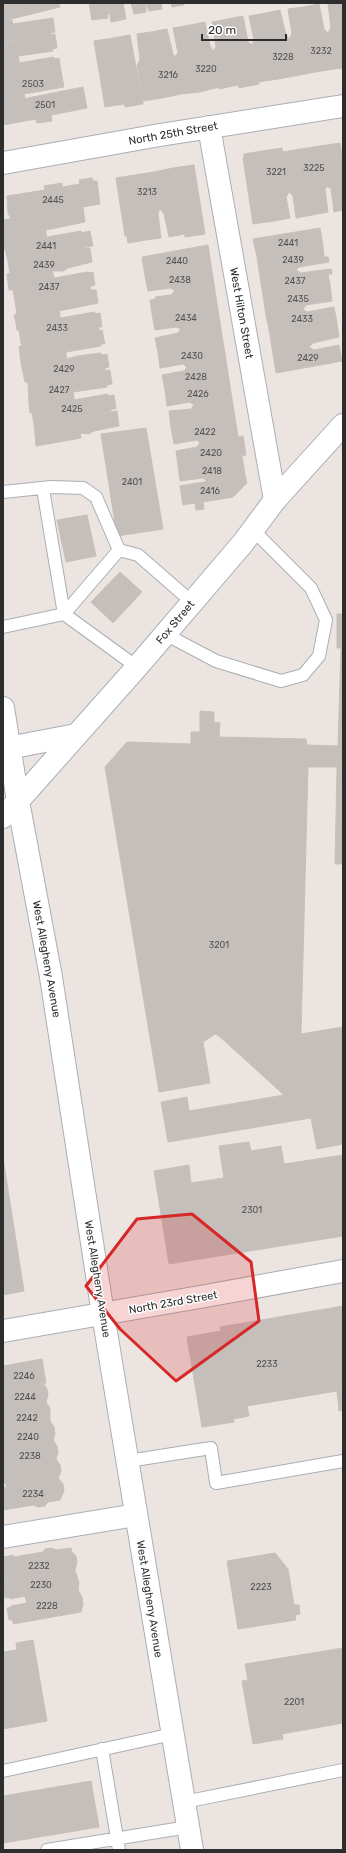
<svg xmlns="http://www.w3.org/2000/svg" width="346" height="1853" viewBox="0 0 346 1853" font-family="Rubik,sans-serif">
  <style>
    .building { fill: #c5bfbc; stroke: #c8bfbb }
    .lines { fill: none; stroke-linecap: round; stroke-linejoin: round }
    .lane-casing { stroke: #aaafb4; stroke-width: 14 }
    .street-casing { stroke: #aaafb4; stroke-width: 24 }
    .secondary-casing { stroke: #aaafb4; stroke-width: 24 }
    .lane { stroke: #fff; stroke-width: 12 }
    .street { stroke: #fff; stroke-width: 22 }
    .secondary { stroke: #fff; stroke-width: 22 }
    .marked { fill: #d62828; fill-opacity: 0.2; stroke: #d62828; stroke-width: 3; stroke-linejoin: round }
    .labels { text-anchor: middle; stroke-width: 3; stroke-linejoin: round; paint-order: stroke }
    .number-label { font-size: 9px; fill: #535251 }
    .street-label { font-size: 11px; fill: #2d2d2d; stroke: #fff }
  </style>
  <rect width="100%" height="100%" fill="#ece4e1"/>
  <path class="building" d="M3,3H59L60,7L3,21Z
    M89,3H108L109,14H107L108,18L92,20Z
    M108,3H123L126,19L111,22Z
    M131,3H146V12L134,14Z
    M146,3H161L162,9L149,11Z
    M171,3H184V5L172,7Z
    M343,3V68L334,69L328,33L331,28L328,4Z
    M319,4L324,29L328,33L334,69L315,72L304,7Z
    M304,7L315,72L295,76L289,39L292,34L288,9Z
    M280,10L286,35L289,39L295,76L278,79L266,13Z
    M266,13L278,79L258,82L252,45L254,40L249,16Z
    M243,16L248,42L252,45L259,84L239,88L228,19Z
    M53,18L55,32L50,33L51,35L3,42V21L12,20L13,24Z
    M228,19L238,85L219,89L213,51L216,47L212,22Z
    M205,22L210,46L213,51L219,87L200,92L190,25Z
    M190,25L200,92L181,94L175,57L178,53L173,28Z
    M167,29L173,54L175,57L181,94L162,98L151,32Z
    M151,32L162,98L143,101L137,65L140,60L137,34Z
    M55,34L57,48L52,49L53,51L18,56L19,60L3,62V43Z
    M130,35L143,104L125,107L113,38Z
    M113,38L124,104L105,107L94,41Z
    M54,57V59L59,58L61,71L3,81V62L19,60V63Z
    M61,71L64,87L24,94L25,98L3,103V81Z
    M83,87L87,108L51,115L52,121L37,123L36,119L3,125V103Z
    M340,143L343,161V210L334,212L331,189L327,186L320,146Z
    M320,146L327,186L325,190L328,212L312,215L301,149Z
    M282,148L289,192L286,197L290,218L274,221L262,151Z
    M301,149L312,215L296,218L293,196L289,192L282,152Z
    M262,151L274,221L253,224L243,158H244V154Z
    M194,165L205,234L185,237L173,168Z
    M173,168L184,234L169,237L164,214L160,209L154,172Z
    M154,172L160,209L158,213L161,238L146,240L135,175Z
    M135,175L146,240L128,243L127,236H125L116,178Z
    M92,178L93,181H97L100,204L11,219L8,213L7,196L45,190L44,186L62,183V187L80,184L79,180Z
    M83,207L85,222L46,230V234L3,241V220Z
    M320,228L323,246L257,257L253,239Z
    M81,231V233L90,231L93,246L8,261L5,249H3V241L46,234L47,237Z
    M208,245L211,265L145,276L142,257Z
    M323,246L324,257H328L329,262L299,267L296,270L260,277L257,257Z
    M84,247V249L90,248L92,262L68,268L63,271H52L53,274L8,282L7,274L10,273L8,261Z
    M211,265L214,284L175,291L171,288L148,291L145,276Z
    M331,269L332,274H328L330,285L263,296L260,277L296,270L301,273Z
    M88,272V273L93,272L95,285L90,287V288L15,301L13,290H9L8,282L53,274L54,278Z
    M214,284L217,304L152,314L150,300L156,299L155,297L171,295L175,291Z
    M330,285L332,301L306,305L303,309L266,315L263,296Z
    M90,288L91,290H96L98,303L59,311L60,314L16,323L14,315L17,314L15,301Z
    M217,304L220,322L181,329L176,327L155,330L152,314Z
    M334,307L337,323L270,335L266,315L303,309L307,312Z
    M95,312V314L100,313L102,327H98L99,329L21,343L19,330H17L16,323L60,314V318Z
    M220,322L223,342L158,352L155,338L178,333L181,329Z
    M337,323L339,337L313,343L309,347L273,354L270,335Z
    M99,329V331L102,330L105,344H100L101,346L66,352V355L21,363L19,346H22L21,343Z
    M223,342L226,360L187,367L183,364L160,368L158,352Z
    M339,345L342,361L276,373L273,354L309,347L314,350Z
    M101,353L102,355L107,354L109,367L105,368V370L28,383L25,382L21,363L66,355L67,359L77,356Z
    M226,360L229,380L165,390L162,375L184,371L187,367Z
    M110,370L112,384L107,385V387L73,392L74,397L29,404L28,383Z
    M229,380L232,399L194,405L190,402L167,406L165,390Z
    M108,394V396L114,395L116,409H111V411L34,424L32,412L30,413L29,404L74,397V400Z
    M232,399L235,418L171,428L169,411L191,409L194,405Z
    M117,411L119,426L94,431L89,434L80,433L81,438L36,446L34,424Z
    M235,418L238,436L200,443L197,440L174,444L171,428Z
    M146,428L163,529L117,536L101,434Z
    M243,436L246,455L178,466L176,451L197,447L200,443Z
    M242,456L245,475L207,481L203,478L180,481L178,466Z
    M245,475L247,483L233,497L203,502L204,509L196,510L195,503L183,505L180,486Z
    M87,515L96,556L66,562L57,520Z
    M120,572L142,592L113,623L91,602Z
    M337,614H343V864H335L337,767H308L301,1034L343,1027V1144L317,1149L311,1118L168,1142L161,1102L187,1097L189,1111L284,1095L219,1036L215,1034L203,1042L210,1083L159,1092L105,767L127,742L191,744V732H200V711L214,712V722L220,723L219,737L306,739L307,745L338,746L341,648H337Z
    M249,1142L251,1151L281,1146L284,1164L343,1155V1236L169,1264L154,1171L189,1165L191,1183L224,1178L219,1146Z
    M3,1158L24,1291L3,1295Z
    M343,1306V1410L339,1411L337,1391L247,1406L249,1416L233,1419L234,1422L202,1427L187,1337L221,1331L220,1327Z
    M42,1359L46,1383L3,1390V1366Z
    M43,1383L47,1389L48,1395L46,1402L3,1410V1390Z
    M46,1402L50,1408V1421L3,1429V1410Z
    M50,1421L54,1427L55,1434L53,1440L3,1448V1429Z
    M53,1440L57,1446L58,1453L56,1459L3,1468V1448Z
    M56,1459L60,1465L61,1472L58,1478L6,1487V1483L3,1484V1468Z
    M58,1478L63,1484L64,1491L60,1500L48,1502L45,1506L38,1507L33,1505L3,1510V1488Z
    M52,1548L56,1550L71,1548L72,1552L76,1556L77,1562L75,1570L3,1583V1557L13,1555L14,1557L43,1552L45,1549Z
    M275,1553L288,1569L294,1605H299L300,1614L295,1615L296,1620L238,1629L227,1561Z
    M75,1570L79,1583L78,1590L26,1600L25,1596L10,1599V1597L5,1598L3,1584L9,1583V1582Z
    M78,1590L82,1597L83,1604L81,1612L13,1624V1620H9L7,1608L12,1607L11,1606L27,1603L26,1600Z
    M33,1640L47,1721L3,1729V1652L17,1650L16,1643Z
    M343,1648V1723L282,1734L283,1739L253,1744L242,1681L248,1680L245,1664Z
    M91,1781L99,1827L3,1843V1796Z"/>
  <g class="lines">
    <g class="lane-casing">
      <path id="lane" d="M3,492L51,487L83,488L96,497L119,550L138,555L192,602
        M119,550L64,614L137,667
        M3,627L64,614L43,489
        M165,634L216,661L281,681L303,675L319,656L326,620L311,588L253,530
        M128,1461L211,1448L216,1483L343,1461
        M102,1749L119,1850
        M3,1771L173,1734
        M184,1802L343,1770
        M47,1850L188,1827"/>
    </g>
    <g class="street-casing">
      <path id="street" d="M209,127L275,500
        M3,163L160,135L343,106
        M3,749L76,735
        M3,817L18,801
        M3,1331L200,1297L343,1271
        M3,1537L136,1515"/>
    </g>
    <g class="secondary-casing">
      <path id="secondary" d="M3,708L18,801L51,977L103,1314L192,1850
        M18,801L137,667L243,543L275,500L343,425"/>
    </g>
    <use href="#lane" class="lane"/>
    <use href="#street" class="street"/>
    <use href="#secondary" class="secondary"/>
  </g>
  <path class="marked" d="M192,1214L251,1262L259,1321L176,1381L120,1329L86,1286L137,1219Z"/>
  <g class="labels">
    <g class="number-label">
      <text x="321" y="54">3232</text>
      <text x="283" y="60">3228</text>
      <text x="206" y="72">3220</text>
      <text x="168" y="78">3216</text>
      <text x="33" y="87">2503</text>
      <text x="45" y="108">2501</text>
      <text x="314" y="171">3225</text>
      <text x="276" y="175">3221</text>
      <text x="147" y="195">3213</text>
      <text x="53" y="203">2445</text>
      <text x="288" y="246">2441</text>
      <text x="46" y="249">2441</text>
      <text x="293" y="263">2439</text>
      <text x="177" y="264">2440</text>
      <text x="44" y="268">2439</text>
      <text x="180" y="283">2438</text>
      <text x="295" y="284">2437</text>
      <text x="49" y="290">2437</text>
      <text x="298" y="302">2435</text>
      <text x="186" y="321">2434</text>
      <text x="302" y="322">2433</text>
      <text x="57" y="331">2433</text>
      <text x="192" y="359">2430</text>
      <text x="308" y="361">2429</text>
      <text x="64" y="372">2429</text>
      <text x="196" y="380">2428</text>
      <text x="59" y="393">2427</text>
      <text x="198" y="397">2426</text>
      <text x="72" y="412">2425</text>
      <text x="205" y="435">2422</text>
      <text x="211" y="456">2420</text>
      <text x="212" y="474">2418</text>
      <text x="132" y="485">2401</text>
      <text x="210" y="494">2416</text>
      <text x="219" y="948">3201</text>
      <text x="252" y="1213">2301</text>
      <text x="267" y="1367">2233</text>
      <text x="24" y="1379">2246</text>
      <text x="25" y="1400">2244</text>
      <text x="27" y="1421">2242</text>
      <text x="28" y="1440">2240</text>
      <text x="30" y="1459">2238</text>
      <text x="33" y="1497">2234</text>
      <text x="39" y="1569">2232</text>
      <text x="41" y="1588">2230</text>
      <text x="261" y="1590">2223</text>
      <text x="47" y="1609">2228</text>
      <text x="294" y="1705">2201</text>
    </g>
    <g class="street-label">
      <text transform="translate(173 133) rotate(-10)" y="4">North 25th Street</text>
      <text transform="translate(242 313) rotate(80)" y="4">West Hilton Street</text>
      <text transform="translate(175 622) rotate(-50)" y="4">Fox Street</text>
      <text transform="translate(47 959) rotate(80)" y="4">West Allegheny Avenue</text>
      <text transform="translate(98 1279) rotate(81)" y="4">West Allegheny Avenue</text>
      <text transform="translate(173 1302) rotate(-10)" y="4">North 23rd Street</text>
      <text transform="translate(150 1599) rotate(81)" y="4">West Allegheny Avenue</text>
    </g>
  </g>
  <rect width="346" height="1853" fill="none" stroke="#2d2d2d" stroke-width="8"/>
  <path d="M202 34v6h84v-6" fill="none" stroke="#2d2d2d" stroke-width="2"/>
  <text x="208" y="34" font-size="12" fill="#2d2d2d" stroke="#ffffff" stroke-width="3" paint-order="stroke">20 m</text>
</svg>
